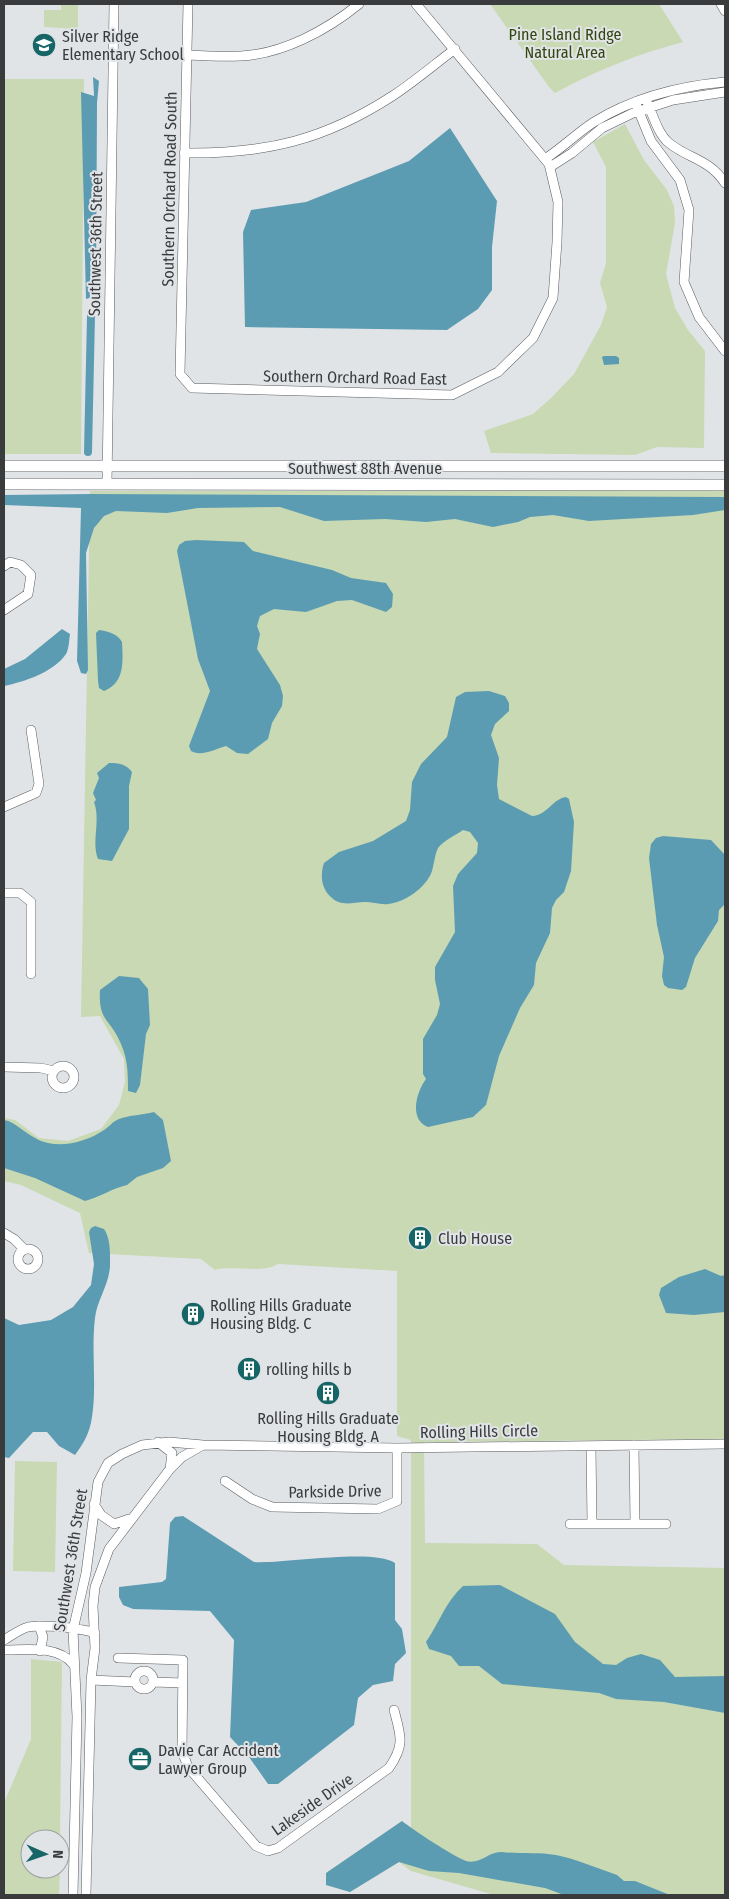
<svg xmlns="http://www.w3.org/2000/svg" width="729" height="1899" viewBox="0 0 729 1899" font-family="'Fira Sans Condensed',sans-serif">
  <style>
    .green { fill: #c8d9b3 }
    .water { fill: #5c9cb2 }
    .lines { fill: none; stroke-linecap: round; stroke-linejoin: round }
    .canal { stroke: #5c9cb2; stroke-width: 8 }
    .minor-casing { stroke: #595b5e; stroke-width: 10 }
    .secondary-casing { stroke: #595b5e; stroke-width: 12 }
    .minor { stroke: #fff; stroke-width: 9 }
    .secondary { stroke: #fff; stroke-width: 11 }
    .labels { text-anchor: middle; stroke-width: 4; stroke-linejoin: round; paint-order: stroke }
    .park-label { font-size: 16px; fill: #32460e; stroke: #e1e4e7 }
    .poi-label { font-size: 16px; fill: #3a3b3d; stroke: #e1e4e7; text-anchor: start }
    .street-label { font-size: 16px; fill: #3a3b3d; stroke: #e1e4e7 }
  </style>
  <rect width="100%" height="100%" fill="#e1e4e7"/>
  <path class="green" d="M61,4H78V29L44,27V10H61Z
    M490,4H659L683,42C638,54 597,70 555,93L549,87Z
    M4,79H84L81,454H4Z
    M625,124L644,160L667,190L674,206L675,223L666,274L675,308L688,330L705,351L704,448L657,447L635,455L491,453L484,431L533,414L551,398L574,374L601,325L607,307L600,283L606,263V167L593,142Z
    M90,491H725V1439L424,1442L425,1543L537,1544L564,1565L725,1568V1895H494L411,1871L399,1862L350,1892L326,1885V1873L402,1821L411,1828V1440L397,1436V1271L278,1264C262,1274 233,1265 215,1270L201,1259L89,1253L80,1213L21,1185L4,1181V1118L15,1120L39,1138L68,1141L101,1129L119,1105L125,1082L124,1059L100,1016L81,1017Z
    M15,1461L57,1462L55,1572L13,1571Z
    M31,1659L62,1662L60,1839H30V1869H60L59,1895H4V1803L31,1739Z"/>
  <path class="water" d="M93,77L99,81L97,103L96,296L86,299L81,92L94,96Z
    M450,128L497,201L492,247V290L478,309L447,330L245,327L243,232L251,210L306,202L409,161Z
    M604,356H616L619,358V364L604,365L602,357Z
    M91,494L721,497H725V510L693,515L589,521L553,515L530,517L518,522L493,527L455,519L426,522L385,519L324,521L280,507L198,508L167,513L116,511L104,516L94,528L86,553L88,670L86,674L81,673L77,661L81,508L4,505V495Z
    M196,540L244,542L253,551L332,570L351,578L386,583L393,594L392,607L386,612L352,600L337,601L306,612L274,609L260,616L257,626L260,634L257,649L280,685L283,696L282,706L272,723L268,739L248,754L237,753L226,746C215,749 202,757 191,751L189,746L210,691L198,659L177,551L179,545L185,541Z
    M62,629L70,634C69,640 69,649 66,654C54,672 24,682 4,686V669L25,659Z
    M99,630C108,631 118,634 122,642C123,661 125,683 104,691L99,688L98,681L96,633Z
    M489,691L505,696L509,703V711L495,724L491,735L499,758L497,785L499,799L532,816C548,815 552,799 566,797L569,799L574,822L571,871L564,892L556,900L552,908L550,933L536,963L534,985L520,1008L499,1056L486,1105L473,1117L428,1127C408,1119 417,1091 426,1079L423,1074V1039L437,1015L440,1004L435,980V967L455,932L453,886L458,874L477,853L478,843L470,832L463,830C456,835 443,841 438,848C435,854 434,864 432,871C426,888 405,902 388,904C381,905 372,902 365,902C353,902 342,907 332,898C321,889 320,875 324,863L339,852L373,841L406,821L410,810L412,782L421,764L447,737L456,697L465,692Z
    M109,763C119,763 126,764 132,772L129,786V829L112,861L98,859C91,842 101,821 94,802L96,800L93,793L99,778L97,773Z
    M663,836L711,840L725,855V904L719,910L718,921L695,958L686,987L682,990L668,988L664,985L662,976L664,957L657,925L649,858L651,844L656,838Z
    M119,976L139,978L148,989L150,1025L146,1034L140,1085L136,1093L128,1091C128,1074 128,1060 121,1044C111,1019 98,1022 100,990Z
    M154,1112L163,1120L171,1161L163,1168L137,1177L127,1185C113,1188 100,1197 85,1201L35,1178L4,1168V1120C16,1121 29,1139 48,1143C66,1147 88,1141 104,1130C109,1127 113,1121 119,1119C129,1115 143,1115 154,1112Z
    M95,1226L104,1229C111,1239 110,1255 110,1266C109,1285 97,1300 95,1318C91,1351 97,1385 92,1417C90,1432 84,1443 75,1455L59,1446L47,1432H33L9,1458L4,1457V1318L19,1325L51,1320L73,1307L91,1285L94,1264L89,1232L91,1228Z
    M705,1269L721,1276L725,1275V1312L694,1315L666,1313L659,1295L661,1288L679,1277Z
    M183,1516L254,1562C284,1564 373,1548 395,1563V1620L402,1629L406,1653L395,1664L393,1681L373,1685L358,1698L354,1725L278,1784H268L249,1757L230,1737L234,1640L210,1611L133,1609L123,1605L119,1597V1587L162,1582L166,1579L170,1523L175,1517Z
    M500,1585L555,1614L575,1642L603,1664L616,1665L627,1658L641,1654L660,1660L675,1677L725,1676V1713L664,1702L616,1699L599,1693L502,1684L479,1666H459L451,1656L429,1649L426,1642C439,1623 446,1601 463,1586Z
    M402,1821C413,1830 453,1856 466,1861C480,1865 489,1851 502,1852C520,1854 538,1852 556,1855C576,1859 597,1868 617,1875L624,1881H635L670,1895H564L545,1888L459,1873L429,1871L399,1862L350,1892L326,1885V1873Z"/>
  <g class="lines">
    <path class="canal" d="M88,452L91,316"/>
    <g class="minor-casing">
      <path id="minor" d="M188,4L180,374L192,388L452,395L498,372L533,338L553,298L557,242L558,202L549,164L416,4
        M721,4L725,11
        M187,55C205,56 223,57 241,56C283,54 327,30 359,4
        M635,102L651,141L680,180L689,210L684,282L699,317L725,351
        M647,102C653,115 658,134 669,143C689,159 709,159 725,183
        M184,153C266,154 325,140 394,95C415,81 435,64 455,49
        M545,159C562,148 577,133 594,122C633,98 680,86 725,82
        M550,167L572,153L602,128L633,113L673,100L725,92
        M107,484L114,4
        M4,566L10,562L21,565L31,575L28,594L4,610
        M4,807L36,793L39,784L31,730
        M4,893H20L31,902V974
        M52 1077a11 11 0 1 1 22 0a11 11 0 1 1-22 0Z
        M4,1067L41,1068L54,1071
        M4,1233L14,1239L24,1249
        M18 1259a10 10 0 1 1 20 0a10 10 0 1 1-20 0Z
        M158,1442L172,1453L170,1469
        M634,1445L635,1524
        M591,1446L592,1524
        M225,1481L252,1499L272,1507L378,1509L397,1501V1448
        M94,1504L101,1515L114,1524L129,1519
        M570,1524H666
        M39,1626L43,1637L40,1651
        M4,1640C11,1636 20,1629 28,1627C42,1624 81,1628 95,1633
        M4,1650C27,1650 57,1645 73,1664
        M118,1658L183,1660L182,1751L188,1767L256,1846L268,1851L278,1848L389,1768C405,1745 401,1736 394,1710
        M135 1680a9 9 0 1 1 18 0a9 9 0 1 1-18 0Z
        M91,1680L135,1682
        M153,1682L183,1683
        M73,1895L77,1717L73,1630L86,1573L98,1482L108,1463L122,1454L142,1445L169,1442L203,1445L397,1448L725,1444
        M86,1895L91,1680L95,1648L93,1606L95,1587L109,1549L170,1469L182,1457L203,1445"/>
    </g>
    <g class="secondary-casing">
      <path id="secondary" d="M4,466H725
        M4,484L725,485"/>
    </g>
    <use href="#minor" class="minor"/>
    <use href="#secondary" class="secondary"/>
  </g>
  <defs>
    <g id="school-disc" transform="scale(1.25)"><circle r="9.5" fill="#166567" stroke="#e1e4e7"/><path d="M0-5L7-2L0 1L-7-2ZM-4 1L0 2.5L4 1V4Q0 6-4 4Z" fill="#fff"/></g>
    <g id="building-disc" transform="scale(1.25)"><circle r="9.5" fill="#166567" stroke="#e1e4e7"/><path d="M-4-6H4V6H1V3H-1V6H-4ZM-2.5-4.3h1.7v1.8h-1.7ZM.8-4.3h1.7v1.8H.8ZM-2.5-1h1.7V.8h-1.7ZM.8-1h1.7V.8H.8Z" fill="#fff"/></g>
    <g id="office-disc" transform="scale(1.25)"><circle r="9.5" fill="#166567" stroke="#e1e4e7"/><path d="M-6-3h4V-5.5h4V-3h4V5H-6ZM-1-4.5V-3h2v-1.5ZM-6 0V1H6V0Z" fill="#fff"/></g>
  </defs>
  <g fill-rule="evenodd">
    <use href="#school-disc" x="44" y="45"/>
    <use href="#building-disc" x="420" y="1238"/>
    <use href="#building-disc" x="193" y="1314"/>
    <use href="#building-disc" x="249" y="1369"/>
    <use href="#building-disc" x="328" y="1393"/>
    <use href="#office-disc" x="140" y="1759"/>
  </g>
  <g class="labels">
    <g class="park-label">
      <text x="565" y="40">Pine Island Ridge<tspan x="565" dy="18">Natural Area</tspan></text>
    </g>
    <g class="poi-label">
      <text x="62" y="42">Silver Ridge<tspan x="62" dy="18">Elementary School</tspan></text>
      <text x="438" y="1244">Club House</text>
      <text x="210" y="1311">Rolling Hills Graduate<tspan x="210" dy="18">Housing Bldg. C</tspan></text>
      <text x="266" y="1375">rolling hills b</text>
      <text x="328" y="1424" text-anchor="middle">Rolling Hills Graduate<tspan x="328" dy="18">Housing Bldg. A</tspan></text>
      <text x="158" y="1756">Davie Car Accident<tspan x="158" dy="18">Lawyer Group</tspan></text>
    </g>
    <g class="street-label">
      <text transform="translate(169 189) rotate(-89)" y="6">Southern Orchard Road South</text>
      <text transform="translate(95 244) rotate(-89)" y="6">Southwest 36th Street</text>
      <text transform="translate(355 377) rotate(1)" y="6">Southern Orchard Road East</text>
      <text x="365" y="474">Southwest 88th Avenue</text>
      <text transform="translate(479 1431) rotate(-1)" y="6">Rolling Hills Circle</text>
      <text transform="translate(335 1491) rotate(-1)" y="6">Parkside Drive</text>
      <text transform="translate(70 1560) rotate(-81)" y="6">Southwest 36th Street</text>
      <text transform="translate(312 1804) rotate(-35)" y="6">Lakeside Drive</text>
    </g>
  </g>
  <rect width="729" height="1899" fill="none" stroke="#3a3b3d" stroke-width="10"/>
  <g transform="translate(45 1854) rotate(92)"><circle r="24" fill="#e1e4e7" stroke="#9ea0a3"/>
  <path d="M0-4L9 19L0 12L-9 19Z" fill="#166567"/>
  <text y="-8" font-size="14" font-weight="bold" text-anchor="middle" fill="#3a3b3d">N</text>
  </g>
</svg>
